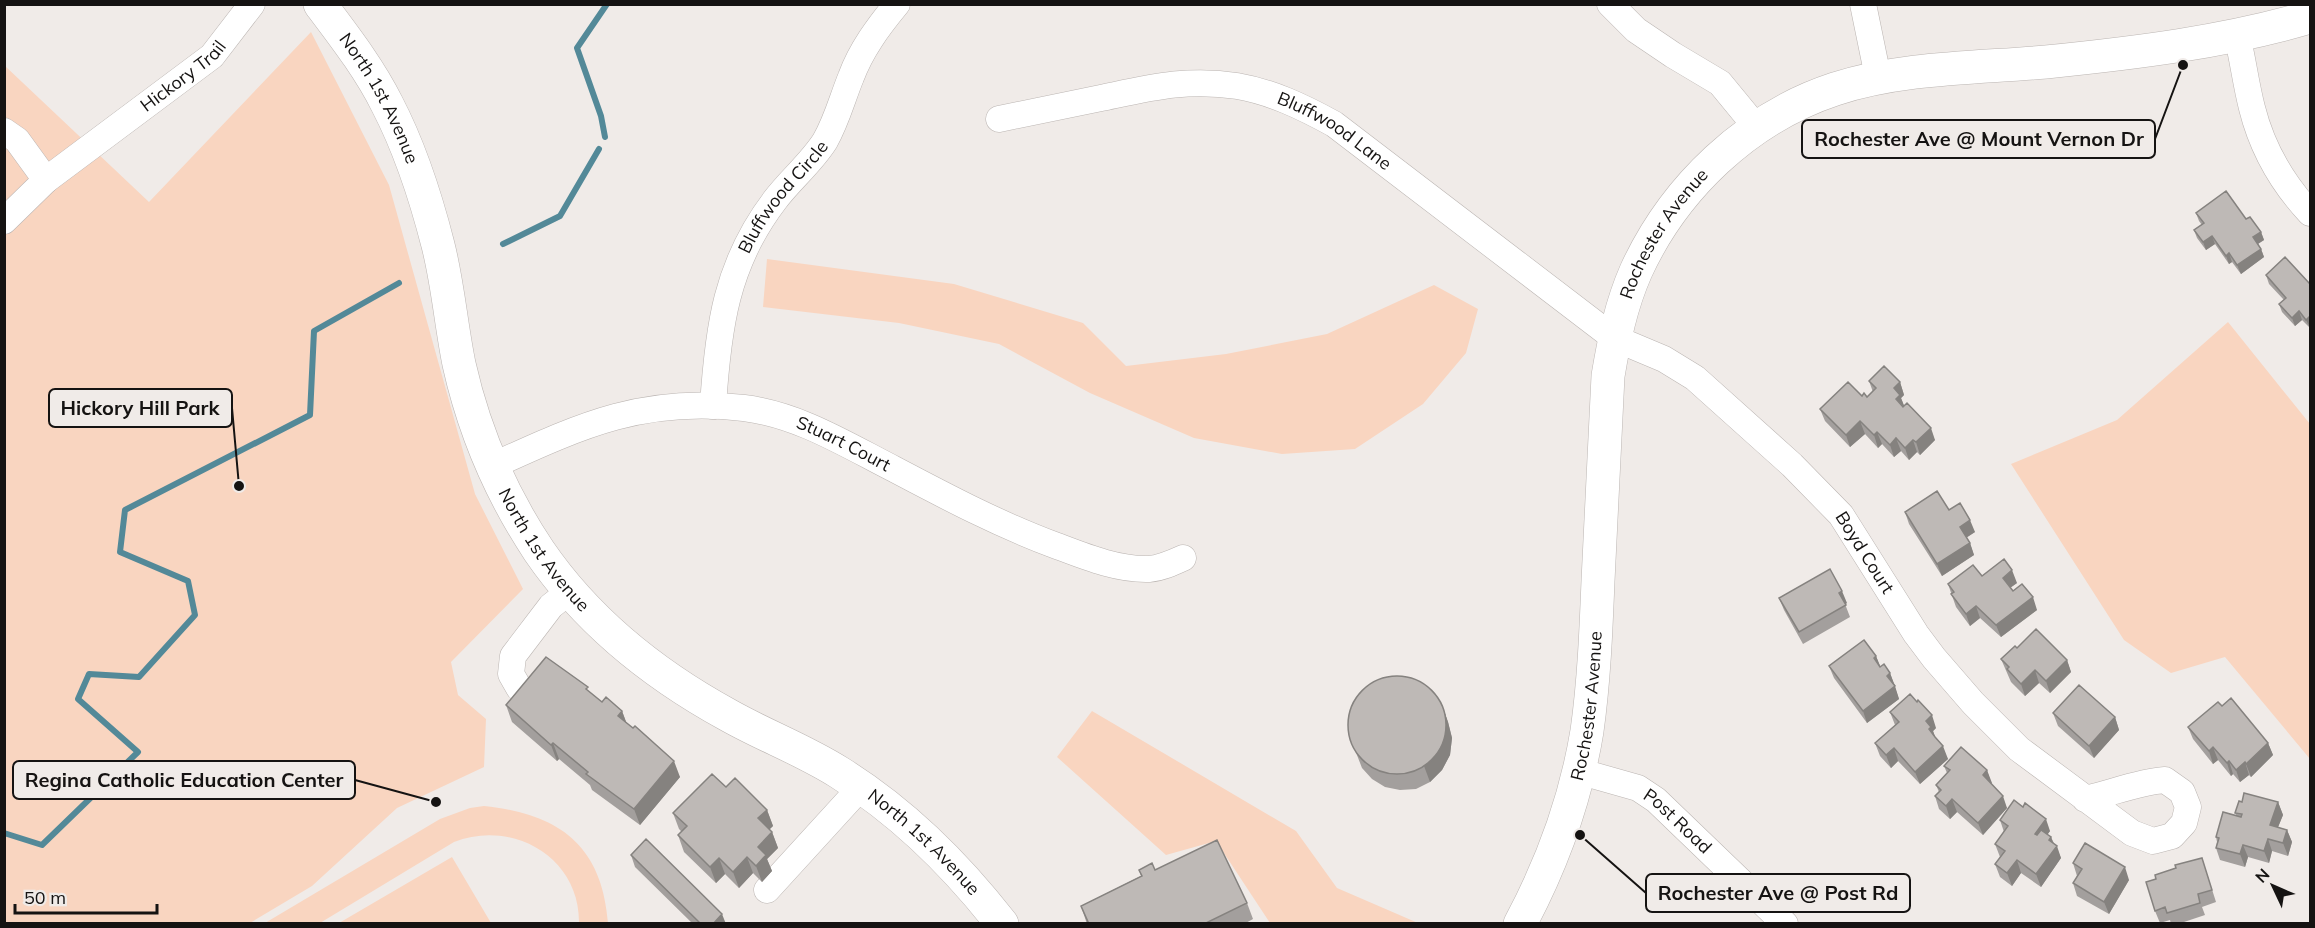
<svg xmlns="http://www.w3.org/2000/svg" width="2315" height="928" viewBox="0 0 2315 928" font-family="Mulish,sans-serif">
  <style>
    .green { fill: #f9d5c0 }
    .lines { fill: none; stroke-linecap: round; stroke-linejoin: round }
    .stream { stroke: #538998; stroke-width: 6 }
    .minor-casing { stroke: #bbb5b2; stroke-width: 27 }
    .major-casing { stroke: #bbb5b2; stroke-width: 34 }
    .minor { stroke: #fff; stroke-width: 26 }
    .major { stroke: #fff; stroke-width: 33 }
    .wall { fill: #a39f9d }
    .shaded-wall { fill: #85827f }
    .building { fill: #beb9b6; stroke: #85827f; stroke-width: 1.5 }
    .labels { text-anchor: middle; stroke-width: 4.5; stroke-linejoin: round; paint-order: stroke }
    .street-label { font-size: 18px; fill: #151312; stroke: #f0ebe8 }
    .leader { fill: none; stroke: #151312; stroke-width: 2 }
    .callout-dot { fill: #151312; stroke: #f0ebe8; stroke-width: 2 }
    .callout { fill: #f0ebe8; stroke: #151312; stroke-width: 2 }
    .callout-label { font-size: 20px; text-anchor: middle; font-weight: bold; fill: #151312 }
  </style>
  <rect width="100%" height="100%" fill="#f0ebe8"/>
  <path class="green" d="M311,32L389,185L475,494L523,589L451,662L458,695L486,719L484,767L397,808L312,886L250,923H5L4,65L149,202Z
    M767,259L954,284L1083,323L1126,366L1226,354L1327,334L1434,285L1478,309L1466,353L1423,404L1355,449L1282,454L1194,438L1090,393L999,344L899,323L763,307Z
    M2228,322L2310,424V759L2225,657L2171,673L2124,640L2011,464L2117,420Z
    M1092,711L1296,831L1337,888L1418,923H1270L1216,841L1166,855L1057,757Z
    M484,806C559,814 602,845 608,923H579C580,857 512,819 454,842L320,923H265L440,819L470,808Z
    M452,857L491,923H339Z"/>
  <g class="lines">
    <path class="stream" d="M605,137L601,116L577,48L607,4
      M503,244L560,216L599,149
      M4,833L42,845L138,752L78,699L89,674L139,677L195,615L188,581L120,552L125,510L310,415L314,331L399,283"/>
    <g class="minor-casing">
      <g id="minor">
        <path d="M1610,4L1636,30L1673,55L1720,83L1757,128"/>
        <path d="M1863,4L1878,77"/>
        <path d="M2237,35C2243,60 2246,85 2252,108C2262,148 2283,184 2310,213"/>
        <path id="s1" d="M999,119C1033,112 1067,105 1101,98C1149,88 1187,78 1237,86C1272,92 1303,107 1334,124L1614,338L1664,359L1695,378L1792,465L1841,515L1916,634L1934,658L1973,703L2019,749L2132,833L2153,841L2172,836L2184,823L2188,807L2182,792L2165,780C2138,782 2112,793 2085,799"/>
        <path d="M4,131L17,140L46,180"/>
        <path id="s2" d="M4,221L46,180L212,56L252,4"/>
        <path id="s3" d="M713,406C718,328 726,264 775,200C791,179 811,163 825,141C837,120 842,99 851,77C861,50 878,27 897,4"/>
        <path id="s4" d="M492,466C580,426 643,396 744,408C799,415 845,444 894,469C947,497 1000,525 1057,546C1086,557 1118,570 1149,569C1161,568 1172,563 1183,558"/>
        <path d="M519,688L511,674L513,656L551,606L570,591"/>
        <path id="s5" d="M1578,771L1638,788L1656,800L1785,924"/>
        <path d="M767,890L861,787"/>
      </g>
    </g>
    <g class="major-casing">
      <g id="major">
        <path id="s6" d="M320,4C344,36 369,68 387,104C410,148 426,198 438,245C448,284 451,325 459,364C474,431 501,494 539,551C587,621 653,674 728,715C765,736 804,750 840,773C904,813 956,865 1002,924"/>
        <path id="s7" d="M1520,924C1552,864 1576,798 1587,731C1594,681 1596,631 1598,581C1601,513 1605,445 1608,376C1614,340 1621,305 1636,271C1674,188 1747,118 1835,89C1903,67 1976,68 2046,62C2135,53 2225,42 2310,17"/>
      </g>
    </g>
    <use href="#minor" class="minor"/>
    <use href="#major" class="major"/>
  </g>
  <path class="wall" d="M2196,213L2246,219L2261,232L2264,240L2258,244L2261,249L2264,257L2241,274L2232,262L2229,264L2215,244L2206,250L2197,238L2194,230L2202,225L2199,221Z
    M2285,257L2310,328L2302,320L2295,326L2282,312L2279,304L2284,300L2269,284L2266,275Z
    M1869,381L1900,382L1904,395L1901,398L1904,406L1935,440L1920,455L1917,452L1909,460L1901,451L1894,457L1882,444L1878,448L1865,434L1850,447L1825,421L1820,409L1862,396L1867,397L1873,392Z
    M1949,510L1975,532L1966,538L1970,543L1974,555L1942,576L1909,524L1905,512Z
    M1982,576L2017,583L2010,588L2013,591L2037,610L2001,637L1980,618L1970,626L1956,607L1948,584Z
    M1779,598L1847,603L1845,604L1850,617L1803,644L1784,610Z
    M2017,648L2067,660L2071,672L2050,693L2039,683L2025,696L2011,682L2001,659Z
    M1876,656L1880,667L1890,673L1899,699L1867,723L1834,678L1829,666Z
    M589,692L602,702L622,711L626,722L680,777L640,825L592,790L590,785L559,759L557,761L512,722L506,705Z
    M1442,705L1448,722L1452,738L1450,755L1442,770L1430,782L1416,789L1400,790L1385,787L1372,779L1362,768L1350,737Z
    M2222,706L2268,743L2273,755L2251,777L2249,775L2240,782L2233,774L2231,776L2218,760L2213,764L2193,739L2188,727Z
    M1890,712L1936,728L1933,731L1935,737L1948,759L1920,784L1898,761L1891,768L1880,756L1875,743L1895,725Z
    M2053,713L2115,717L2119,730L2094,758L2058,726Z
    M1944,766L1987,770L1991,784L2007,808L1983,835L1957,812L1950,819L1939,809L1935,796L1939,792L1936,785L1947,773Z
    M726,787L767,810L773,826L769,829L772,832L778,848L767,859L772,871L762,882L753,873L739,888L725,874L716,883L684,852L678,835L682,832L679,829L673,813Z
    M2242,802H2278L2283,815L2278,827L2287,830L2292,842L2288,856L2272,851L2269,863L2248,857L2245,867L2220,860L2216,848L2217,842L2216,837L2236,815L2235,813Z
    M2000,820L2050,831L2047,835L2051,837L2061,858L2041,887L2021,873L2012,886L2000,877L1995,864L2000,857L1995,844L2004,832Z
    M631,855L726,924H693L635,867Z
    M2202,858L2216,902L2202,907L2205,915L2178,924H2171L2170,920L2160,923L2155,911Z
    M2073,863L2129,880L2109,914L2077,896L2073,883L2077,876Z
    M1139,870H1155L1247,903L1253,919L1244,924H1087L1081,906L1141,876Z"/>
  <path class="shaded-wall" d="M2261,232L2264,240L2256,245L2253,237Z
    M2212,236L2215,244L2206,250L2203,242Z
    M2261,249L2264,257L2241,274L2237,265Z
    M2229,253L2232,262L2229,264L2226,256Z
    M2299,311L2302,320L2295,326L2292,318Z
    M2310,316V328L2306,320Z
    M1900,382L1904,395L1901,398L1905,408L1896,399L1894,388Z
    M1860,421L1865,434L1850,447L1846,435Z
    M1931,428L1935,440L1920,455L1916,442Z
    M1877,432L1882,444L1878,448L1874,435Z
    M1896,438L1901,451L1894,457L1890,445Z
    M1913,440L1917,452L1909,460L1905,448Z
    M1970,520L1975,532L1964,539L1960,527Z
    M1970,543L1974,555L1942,576L1937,564Z
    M2012,570L2017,583L2007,590L2003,578Z
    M1842,591L1847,603L1844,605L1839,593Z
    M2033,597L2037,610L2001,637L1996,625Z
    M1976,606L1980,618L1970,626L1966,614Z
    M1876,656L1881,668L1874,658Z
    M2067,660L2071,672L2050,693L2046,681Z
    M2035,670L2039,683L2025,696L2021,684Z
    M1890,673L1895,686L1891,688L1887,676Z
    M1895,686L1899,699L1867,723L1863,711Z
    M1442,705L1448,722L1452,738L1450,755L1442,770L1430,782L1424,766Z
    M622,711L628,727L618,716Z
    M1932,715L1936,728L1933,731L1936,739L1931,733L1926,721Z
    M2115,717L2119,730L2094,758L2089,746Z
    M553,743L559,759L557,761L551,745Z
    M2268,743L2273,755L2251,777L2246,764Z
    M1943,746L1948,759L1920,784L1915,772Z
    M2213,747L2218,760L2213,764L2209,751Z
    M1894,748L1898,761L1891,768L1886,755Z
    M674,761L680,777L640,825L634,809Z
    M2229,761L2233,774L2231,776L2227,763Z
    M2245,762L2249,775L2240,782L2236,770Z
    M1987,770L1992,783L1988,787L1983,775Z
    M2003,796L2007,808L1983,835L1978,823Z
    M1952,799L1957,812L1950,819L1946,806Z
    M2278,802L2283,815L2274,837L2270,825Z
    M767,810L773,826L764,835L758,818Z
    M2046,819L2050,831L2039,846L2035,834Z
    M2287,830L2292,842L2288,856L2283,843Z
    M772,832L778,848L767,859L772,871L762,882L756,866L758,847Z
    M2051,837L2055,848L2057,846L2061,858L2041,887L2036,874L2049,840Z
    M2268,839L2272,851L2269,863L2264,851Z
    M2243,845L2248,857L2245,867L2240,854Z
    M747,857L753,873L739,888L733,872Z
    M719,858L725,874L716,883L710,867Z
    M2017,860L2021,873L2012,886L2007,873Z
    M2125,867L2129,880L2109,914L2104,902Z
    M722,914L726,924H713Z"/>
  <path class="building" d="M2226,191L2246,219L2250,217L2261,232L2253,237L2261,249L2237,265L2229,253L2226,256L2212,236L2203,242L2194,230L2204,223L2196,213Z
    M2285,257L2310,284V316L2306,320L2299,311L2292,318L2279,304L2286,298L2266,275Z
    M1884,366L1900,382L1894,388L1900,395L1896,399L1903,407L1907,403L1931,428L1916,442L1913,440L1905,448L1896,438L1890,445L1877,432L1874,435L1860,421L1846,435L1820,409L1848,382L1862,396L1864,393L1867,397L1876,388L1869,381Z
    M1937,491L1949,510L1960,503L1970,520L1960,527L1970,543L1937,564L1905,512Z
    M2004,559L2012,570L2003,578L2013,591L2022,584L2033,597L1996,625L1976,606L1966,614L1951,594L1954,592L1948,584L1973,565L1982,576Z
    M1830,569L1842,591L1839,593L1846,605L1799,632L1779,598Z
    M2036,629L2067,660L2046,681L2035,670L2021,684L2007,669L2009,667L2001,659L2015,646L2017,648Z
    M1864,640L1876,656L1874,658L1880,667L1884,664L1890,673L1887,676L1895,686L1863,711L1829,666Z
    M546,657L588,687L586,689L602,702L606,697L622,711L618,716L633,728L635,726L674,761L634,809L586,774L588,772L553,743L551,745L506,705Z
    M1348 725a49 49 0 1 1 98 0a49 49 0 1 1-98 0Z
    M2079,685L2115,717L2089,746L2053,713Z
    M1910,694L1917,702L1918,700L1932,715L1926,721L1931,727L1929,729L1935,737L1943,746L1915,772L1894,748L1886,755L1875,743L1899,722L1890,712Z
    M2231,698L2268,743L2246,764L2245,762L2236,770L2229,761L2227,763L2213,747L2209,751L2188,727L2218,702L2222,706Z
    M1961,747L1987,770L1983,775L2003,796L1978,823L1952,799L1946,806L1935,796L1941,790L1936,785L1950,770L1944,766Z
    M712,774L726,787L735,778L767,810L758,818L772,832L758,847L766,855L756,866L747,857L733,872L719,858L710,867L678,835L687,826L673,813Z
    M2244,793L2278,802L2270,825L2287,830L2283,843L2268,839L2264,851L2243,845L2240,854L2216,848L2219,838L2216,837L2223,812L2241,817L2242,814L2235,813L2239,801L2242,802Z
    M2014,800L2023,807L2025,803L2046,819L2035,834L2037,835L2041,830L2051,837L2049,840L2057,846L2036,874L2017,860L2007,873L1995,864L2005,851L1995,844L2008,826L2000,820Z
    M646,839L722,914L713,924H701L631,855Z
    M1217,840L1247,903L1204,924H1089L1081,906L1142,876L1139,870L1152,863L1155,870Z
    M2085,843L2125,867L2104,902L2073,883L2082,869L2073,863Z
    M2202,858L2212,890L2198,894L2200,903L2167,913L2165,907L2155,911L2146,882L2156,879L2155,875L2176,868L2175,865Z"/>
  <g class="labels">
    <g class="street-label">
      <text dy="6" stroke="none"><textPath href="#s2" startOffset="231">Hickory Trail</textPath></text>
      <text dy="6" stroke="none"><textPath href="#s6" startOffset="112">North 1st Avenue</textPath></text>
      <text dy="6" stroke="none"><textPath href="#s1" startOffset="350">Bluffwood Lane</textPath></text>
      <text dy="6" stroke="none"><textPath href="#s3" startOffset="226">Bluffwood Circle</textPath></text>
      <text dy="6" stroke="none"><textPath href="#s7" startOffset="716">Rochester Avenue</textPath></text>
      <text dy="6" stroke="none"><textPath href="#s4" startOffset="369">Stuart Court</textPath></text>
      <text dy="6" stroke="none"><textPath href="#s6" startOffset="598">North 1st Avenue</textPath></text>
      <text dy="6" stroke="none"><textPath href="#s1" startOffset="1034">Boyd Court</textPath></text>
      <text dy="6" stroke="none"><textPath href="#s7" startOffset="230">Rochester Avenue</textPath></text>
      <text dy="6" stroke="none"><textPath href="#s5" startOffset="114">Post Road</textPath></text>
      <text dy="6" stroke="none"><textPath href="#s6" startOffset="1084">North 1st Avenue</textPath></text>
    </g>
  </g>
  <path class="leader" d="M2183 65L2155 139M239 486L232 408M436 802L355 780M1580 835L1646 893"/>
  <g class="callout-dot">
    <circle cx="2183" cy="65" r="6"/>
    <circle cx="239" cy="486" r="6"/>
    <circle cx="436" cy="802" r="6"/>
    <circle cx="1580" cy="835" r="6"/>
  </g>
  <g class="callout">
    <rect x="1802" y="120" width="353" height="38" rx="6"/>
    <rect x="49" y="389" width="183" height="38" rx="6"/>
    <rect x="13" y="761" width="342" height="38" rx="6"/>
    <rect x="1646" y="874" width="264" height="38" rx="6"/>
  </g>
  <g class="callout-label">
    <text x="1979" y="146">Rochester Ave @ Mount Vernon Dr</text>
    <text x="140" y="415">Hickory Hill Park</text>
    <text x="184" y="787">Regina Catholic Education Center</text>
    <text x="1778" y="900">Rochester Ave @ Post Rd</text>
  </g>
  <rect width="2315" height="928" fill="none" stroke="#151312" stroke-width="12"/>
  <g transform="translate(2273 886) rotate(314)" stroke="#f0ebe8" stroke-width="4.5" paint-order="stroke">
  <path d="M0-4.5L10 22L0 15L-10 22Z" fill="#151312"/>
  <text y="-9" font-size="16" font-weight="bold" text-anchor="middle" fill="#151312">N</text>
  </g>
  <path d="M15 904v9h142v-9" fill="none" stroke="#151312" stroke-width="3"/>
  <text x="24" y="904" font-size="18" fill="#151312" stroke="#f0ebe8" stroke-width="4.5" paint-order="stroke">50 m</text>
</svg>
